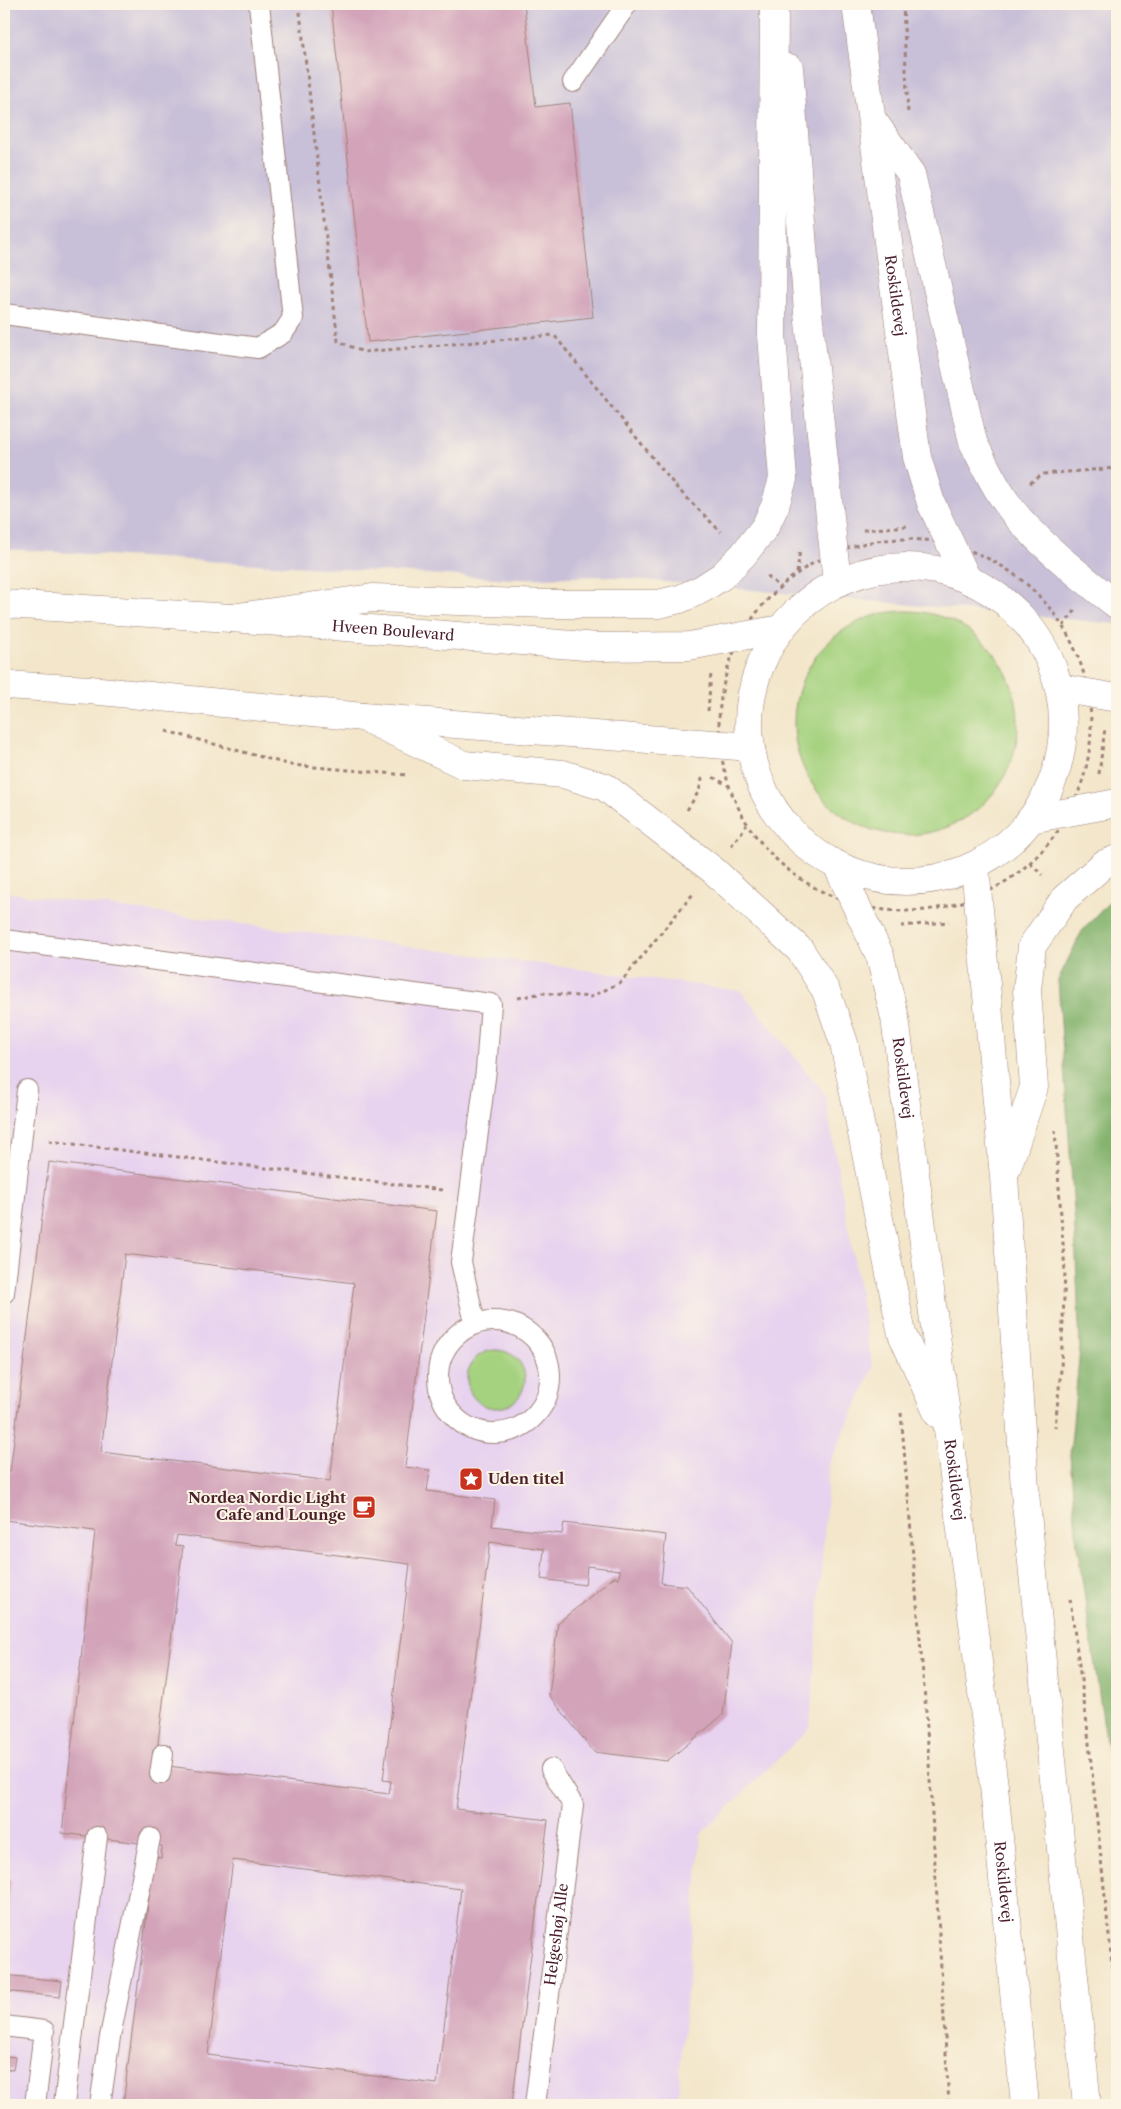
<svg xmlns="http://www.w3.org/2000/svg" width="1121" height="2109" viewBox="0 0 1121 2109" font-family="'Libre Caslon Text',serif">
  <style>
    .built { fill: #e7d2ef }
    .industrial { fill: #c8bfd8 }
    .green { fill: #a5d27f; stroke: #787855 }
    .forest { fill: #84b46e; stroke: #676a4c }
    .building { fill: #d2a3b9; fill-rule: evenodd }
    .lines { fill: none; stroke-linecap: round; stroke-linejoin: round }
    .service-casing { stroke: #9e827a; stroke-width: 22 }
    .tertiary-casing { stroke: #9e827a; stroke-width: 29 }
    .secondary-casing { stroke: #9e827a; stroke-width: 29 }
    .path { stroke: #9e827a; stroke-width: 3; stroke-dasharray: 4 4; stroke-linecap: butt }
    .service { stroke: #fff; stroke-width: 20 }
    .tertiary { stroke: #fff; stroke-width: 28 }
    .secondary { stroke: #fff; stroke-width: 28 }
    .labels { text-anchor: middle; stroke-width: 4; stroke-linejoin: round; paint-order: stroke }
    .street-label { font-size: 15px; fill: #4a1f2b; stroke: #fcf5e5 }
    .poi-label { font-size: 15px; font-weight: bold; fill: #4a1f2b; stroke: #fcf5e5; text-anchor: start }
  </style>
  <rect width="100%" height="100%" fill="#fcf5e5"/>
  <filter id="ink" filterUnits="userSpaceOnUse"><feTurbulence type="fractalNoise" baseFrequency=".02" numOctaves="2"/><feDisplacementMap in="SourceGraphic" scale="10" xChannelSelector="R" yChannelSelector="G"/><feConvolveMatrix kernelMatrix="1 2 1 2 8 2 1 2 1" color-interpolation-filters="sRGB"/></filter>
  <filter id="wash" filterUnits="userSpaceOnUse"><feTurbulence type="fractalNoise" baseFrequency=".0096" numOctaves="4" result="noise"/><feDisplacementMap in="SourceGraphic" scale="20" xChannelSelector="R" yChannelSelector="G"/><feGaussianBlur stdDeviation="1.12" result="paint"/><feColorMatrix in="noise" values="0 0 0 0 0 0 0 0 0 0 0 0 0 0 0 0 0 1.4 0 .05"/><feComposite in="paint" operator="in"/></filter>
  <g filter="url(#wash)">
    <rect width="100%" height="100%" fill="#f3e6ca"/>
    <path class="built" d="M4,892L741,991L825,1094L873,1369L829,1464L810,1728L701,1834L677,2105H4Z"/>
    <path class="industrial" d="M4,4H1117V624L601,576L512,579L4,549Z"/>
    <path class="green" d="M794 723a112 112 0 1 1 224 0a112 112 0 1 1-224 0Z
      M467 1379a29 29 0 1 1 58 0a29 29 0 1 1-58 0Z"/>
    <path class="forest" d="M1117,894V1814L1077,1545L1070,1455L1080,1348L1074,1210L1058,980L1082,931Z"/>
    <g id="blocks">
      <path class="building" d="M331,4H524L536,107L570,103L593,317L368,342Z
        M49,1162L437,1211L405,1467L430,1470L427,1491L495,1500L492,1526L562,1534L564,1523L666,1535L661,1583L687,1586L732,1643L723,1715L667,1761L594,1752L549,1695L558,1623L614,1577L619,1578L620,1570L587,1566L585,1585L541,1579L544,1549L490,1542L456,1809L548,1820L512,2105H123L154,1857L161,1858L162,1846L62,1833L95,1531L4,1520L8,1486L4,1485V1471L10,1472ZM125,1254L354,1283L330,1481L101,1452ZM177,1535L410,1564L383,1780L391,1781L389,1794L168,1766L154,1774L183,1546L175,1545ZM233,1860L461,1889L437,2084L208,2055Z
        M4,1878L11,1879L5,1929H4Z
        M4,1975L62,1981L60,1997L4,1991Z
        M4,2056L15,2057L13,2070L4,2069Z"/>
    </g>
  </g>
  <g filter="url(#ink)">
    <use href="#blocks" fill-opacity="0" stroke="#9e827a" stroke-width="1"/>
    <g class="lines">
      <g class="service-casing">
        <g id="service">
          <path d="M573,82L627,4"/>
          <path d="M4,314L258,348L283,333L293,318L259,4"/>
          <path d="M4,940L491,1004L486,1070L461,1262L475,1323"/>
          <path d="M4,1293L27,1090"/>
          <circle cx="494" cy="1377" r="56"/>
          <path d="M160,1774L163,1754"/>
          <path d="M4,2026L44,2031L35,2105"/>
          <path d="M64,2105L97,1837"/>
          <path d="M100,2105L110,2037L150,1838"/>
          <path id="s1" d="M535,2105L573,1805L551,1769"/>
        </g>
      </g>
      <g class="tertiary-casing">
        <g id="tertiary">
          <path id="s2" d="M4,604L231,618L598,647L689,646L781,629"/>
          <path d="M4,685L90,690L363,717L751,747"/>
          <path d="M1059,688L1117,698"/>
          <path d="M1031,819L1117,803"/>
        </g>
      </g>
      <g class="secondary-casing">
        <g id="secondary">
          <path id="s3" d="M856,4L917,457L931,503L967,579"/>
          <path d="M789,68L808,312L837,582"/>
          <path d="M874,122L911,174L973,442C987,470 1000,498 1021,521C1047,550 1087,582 1117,605"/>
          <circle cx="906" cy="724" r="157"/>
          <path d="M231,618L372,598L549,604H658L680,599L702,589L722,576L743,555L765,527L775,506L783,479L772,335L774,4"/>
          <path d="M363,717L464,765L563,774L605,787L713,870L800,950L826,991L844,1043L902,1334L938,1414"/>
          <path id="s4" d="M837,865L880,956L895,1018L994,1786L1025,2105"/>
          <path d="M975,867L1004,1177L1026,1504L1087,2105"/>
          <path d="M1007,1168L1034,1087L1027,990L1032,946L1065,898L1104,864L1117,859"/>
        </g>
      </g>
      <path class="path" d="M299,4L338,341L363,352L554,335L677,488L721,532
        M903,4L908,114
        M1030,483L1043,474L1117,468
        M863,530L907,526
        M719 725a186 186 0 1 1 372 0a186 186 0 1 1-372 0Z
        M797,573L800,549
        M767,576L780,587
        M1063,626L1075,611
        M1114,665L1117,651
        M708,711L711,673
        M166,731L291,765L407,775
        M1099,774L1105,728
        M713,777L729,786
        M687,810L699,791L703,775
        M731,846L747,825
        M1030,863L1042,875
        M901,926L949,922
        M518,998L542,993L591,997L621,982L693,894
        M1055,1130L1065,1272L1061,1370L1055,1427
        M49,1141L442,1190
        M901,1413L926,1711L949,2105
        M1070,1599L1087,1724L1117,2013"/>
      <use href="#service" class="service"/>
      <use href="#tertiary" class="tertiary"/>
      <use href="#secondary" class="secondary"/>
    </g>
  </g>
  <defs>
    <g id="sight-square" transform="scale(1.25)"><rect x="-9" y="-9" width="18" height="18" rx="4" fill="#c8321e" stroke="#fcf5e5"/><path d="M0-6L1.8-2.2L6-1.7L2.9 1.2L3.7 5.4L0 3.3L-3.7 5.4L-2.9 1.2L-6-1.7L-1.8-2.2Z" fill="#fff"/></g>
    <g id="cafe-square" transform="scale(1.25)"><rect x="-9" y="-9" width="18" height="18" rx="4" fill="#c8321e" stroke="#fcf5e5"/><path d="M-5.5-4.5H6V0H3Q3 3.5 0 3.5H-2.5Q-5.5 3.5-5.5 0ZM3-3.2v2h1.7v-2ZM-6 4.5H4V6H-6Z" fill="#fff"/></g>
  </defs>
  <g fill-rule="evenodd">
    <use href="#sight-square" x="471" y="1479"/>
    <use href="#cafe-square" x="364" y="1507"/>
  </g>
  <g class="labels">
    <g class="street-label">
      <text dy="5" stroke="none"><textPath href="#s3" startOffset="294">Roskildevej</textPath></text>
      <text dy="5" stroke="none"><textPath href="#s2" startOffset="390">Hveen Boulevard</textPath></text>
      <text dy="5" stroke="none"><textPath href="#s4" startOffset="225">Roskildevej</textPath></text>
      <text dy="5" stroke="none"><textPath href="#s4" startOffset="630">Roskildevej</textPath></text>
      <text dy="5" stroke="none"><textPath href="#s4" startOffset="1035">Roskildevej</textPath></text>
      <text dy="5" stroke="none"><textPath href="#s1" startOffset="172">Helgeshøj Alle</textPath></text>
    </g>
    <g class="poi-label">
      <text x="488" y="1484">Uden titel</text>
      <text x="346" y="1503" text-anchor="end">Nordea Nordic Light<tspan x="346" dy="17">Cafe and Lounge</tspan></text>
    </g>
  </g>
  <rect width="1121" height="2109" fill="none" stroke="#fcf5e5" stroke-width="20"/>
</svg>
